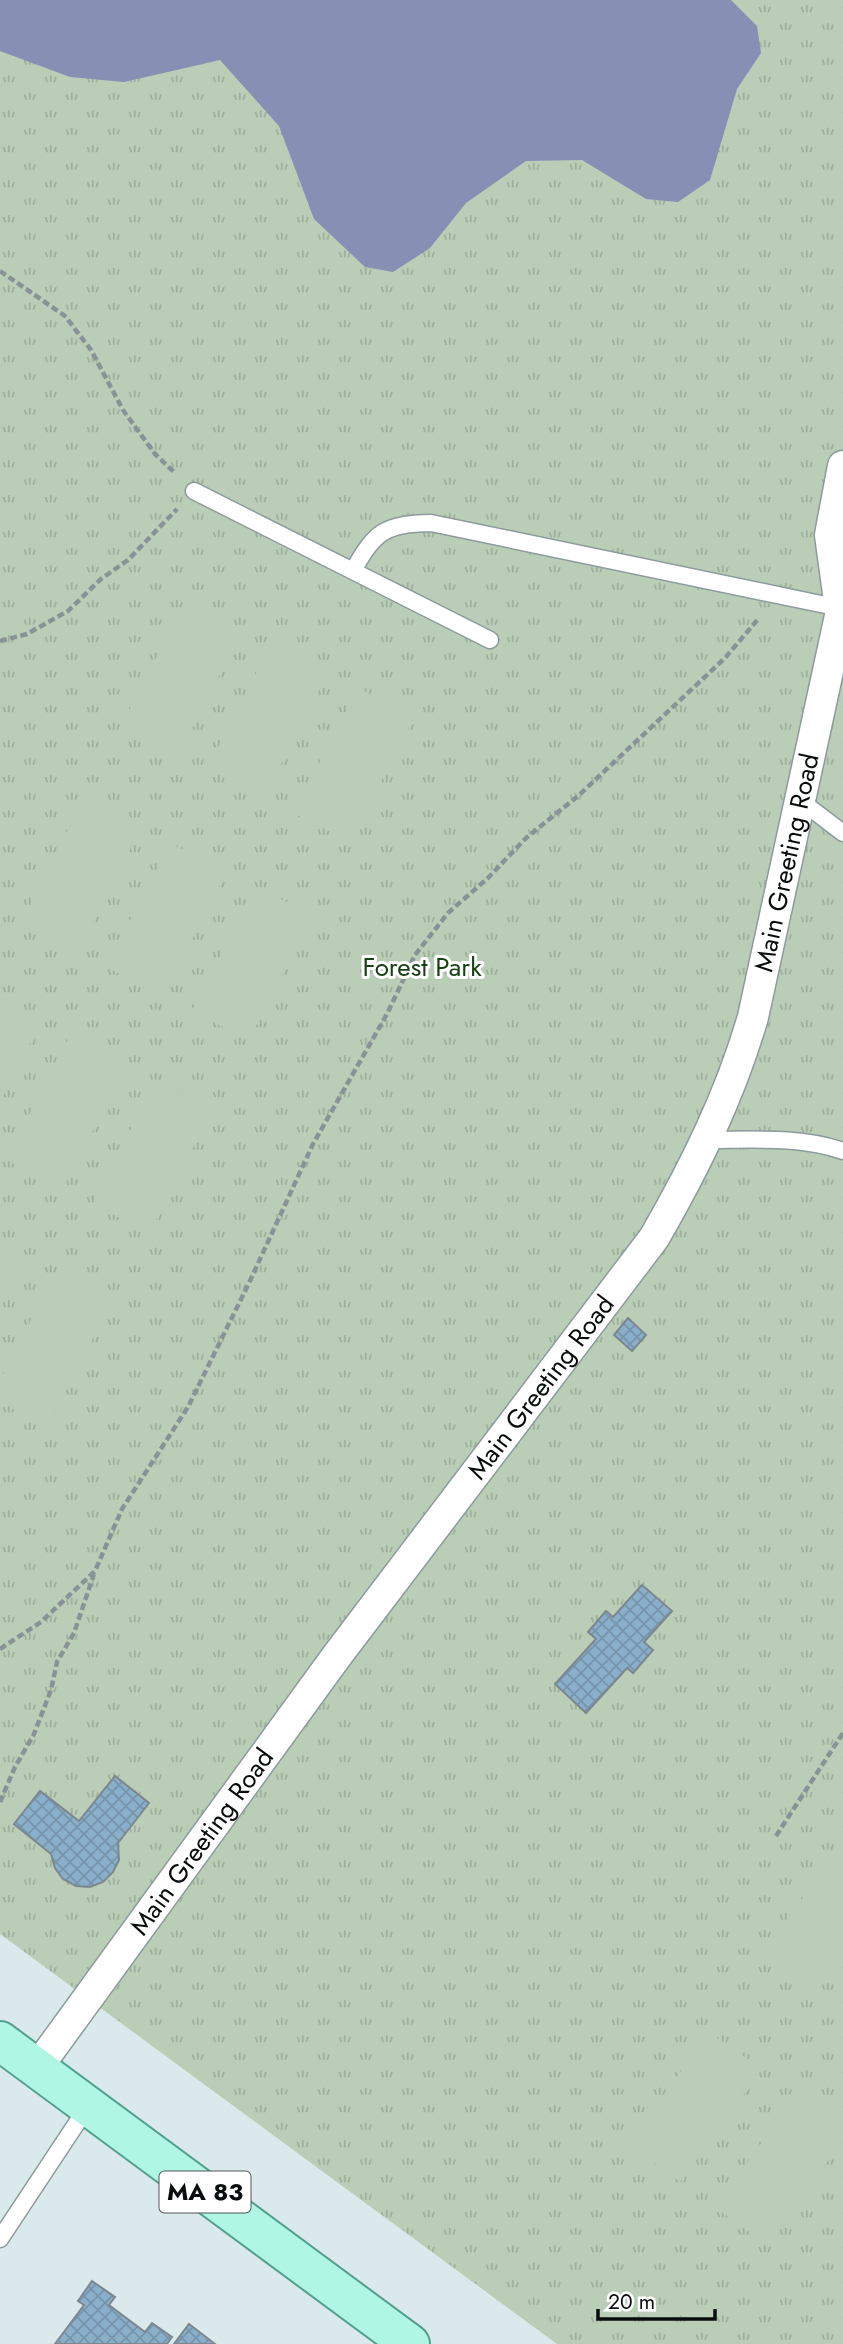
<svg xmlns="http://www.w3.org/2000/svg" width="843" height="2344" viewBox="0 0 843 2344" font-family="Jost,sans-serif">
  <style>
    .park { fill: url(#park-tufts) }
    .pitch { fill: #b9cdb7 }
    .water { fill: #868fb4 }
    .building { fill: url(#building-cross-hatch); stroke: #7d878f; stroke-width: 2 }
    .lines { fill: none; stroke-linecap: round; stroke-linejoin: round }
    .service-casing { stroke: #8d9b9d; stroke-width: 19 }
    .minor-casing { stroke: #8d9b9d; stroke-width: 33 }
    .primary-casing { stroke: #52a08d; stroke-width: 42 }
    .path { stroke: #889395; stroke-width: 4.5; stroke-dasharray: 7 3.5; stroke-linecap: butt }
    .service { stroke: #fff; stroke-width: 16 }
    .minor { stroke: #fff; stroke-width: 30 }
    .primary { stroke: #aff6e4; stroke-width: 38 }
    .labels { text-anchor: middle; stroke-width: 6; stroke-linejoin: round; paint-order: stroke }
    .shield { fill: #fff; stroke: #525556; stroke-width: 2 }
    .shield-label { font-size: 24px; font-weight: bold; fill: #080c0d }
    .street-label { font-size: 26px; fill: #080c0d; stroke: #fff }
    .park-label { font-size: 26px; fill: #174115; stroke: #fff }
  </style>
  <defs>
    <pattern id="park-tufts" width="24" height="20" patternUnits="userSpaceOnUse" patternTransform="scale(1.75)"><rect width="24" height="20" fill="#b9cdb7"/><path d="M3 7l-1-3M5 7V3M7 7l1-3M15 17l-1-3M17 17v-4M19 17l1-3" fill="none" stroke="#9eaf9c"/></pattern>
    <pattern id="building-cross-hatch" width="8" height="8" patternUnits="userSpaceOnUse" patternTransform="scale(1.75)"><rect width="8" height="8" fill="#8aafca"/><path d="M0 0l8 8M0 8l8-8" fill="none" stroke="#7695ac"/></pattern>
  </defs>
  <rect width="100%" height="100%" fill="#dae9eb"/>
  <path class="park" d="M0,0H843V2344H557L0,1934Z"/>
  <path class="pitch" d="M186,600L243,629L179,754L122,724Z
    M271,644L328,673L264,798L207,769Z
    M358,688L414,717L350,842L293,813Z
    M84,798L141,827L78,952L21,923Z
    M170,843L227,871L163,996L106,967Z
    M255,886L312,915L249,1040L192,1011Z
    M0,999L42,1020L0,1102Z
    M70,1035L127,1064L63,1189L6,1160Z
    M156,1079L213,1108L149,1233L93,1204Z
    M0,1244L26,1257L0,1308Z
    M55,1273L112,1301L48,1426L0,1402V1380Z
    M843,1844V1950L810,1994L760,1956Z
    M709,2032L762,2069L680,2182L628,2144Z
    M798,2092L843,2126V2140L767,2245L715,2207Z"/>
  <path class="water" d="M0,0H731L757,26L761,53L737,89L710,180L678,202L646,199L582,160L526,161L466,203L430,248L393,272L365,267L314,219L279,126L220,60L124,82L70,77L0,51Z"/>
  <path class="building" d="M628,1318L646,1335L632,1351L614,1335Z
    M642,1585L672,1611L644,1642L653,1650L633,1673L627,1668L586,1713L555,1684L596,1639L588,1632L606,1611L613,1617Z
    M115,1776L149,1803L118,1843L119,1860L113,1872L103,1882L90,1887L76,1886L63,1879L55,1868L51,1854L14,1824L40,1791L79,1821Z
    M92,2281L115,2297L109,2305L145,2332L152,2323L172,2337L167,2344H55L84,2305L78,2301Z
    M189,2324L215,2344H174Z"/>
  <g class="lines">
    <g class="service-casing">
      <path id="service" d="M194,491L490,640
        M353,571C375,531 385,524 431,523L840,608
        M801,801L843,833
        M708,1140C753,1140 800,1136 843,1151
        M0,2239L88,2106"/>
    </g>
    <g class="minor-casing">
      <g id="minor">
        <path d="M840,608L830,535L843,466"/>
        <path id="s1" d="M37,2068L336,1657L654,1238C695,1167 730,1096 753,1017L843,602"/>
      </g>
    </g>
    <g class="primary-casing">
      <path id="primary" d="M0,2041L410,2344"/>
    </g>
    <path class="path" d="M0,271L65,316L91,350L123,410L155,454L175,473
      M0,641L27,634L68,611L101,579L128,560L177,509
      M0,1649L41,1622L95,1571L122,1509L188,1407L249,1283L313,1144L387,1014L415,955L448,913L488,878L526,838L578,796L725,658L759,618
      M0,1802L15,1767L34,1734L51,1690L57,1662L74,1633L94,1574
      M776,1836L843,1733"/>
    <use href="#service" class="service"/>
    <use href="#minor" class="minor"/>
    <use href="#primary" class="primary"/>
  </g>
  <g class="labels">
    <rect class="shield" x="159.5" y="2171.5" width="91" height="41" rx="5"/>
    <g class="shield-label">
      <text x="205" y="2200">MA 83</text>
    </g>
    <g class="street-label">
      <text dy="9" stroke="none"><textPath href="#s1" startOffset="1435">Main Greeting Road</textPath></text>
      <text dy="9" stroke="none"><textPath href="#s1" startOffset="847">Main Greeting Road</textPath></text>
      <text dy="9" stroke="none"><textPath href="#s1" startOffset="280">Main Greeting Road</textPath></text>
    </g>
    <g class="park-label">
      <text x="422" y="976">Forest Park</text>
    </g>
  </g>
  <path d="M598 2309v10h117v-10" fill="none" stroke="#080c0d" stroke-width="3.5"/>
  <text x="608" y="2309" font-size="21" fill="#080c0d" stroke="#ffffff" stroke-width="5" paint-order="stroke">20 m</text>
</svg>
